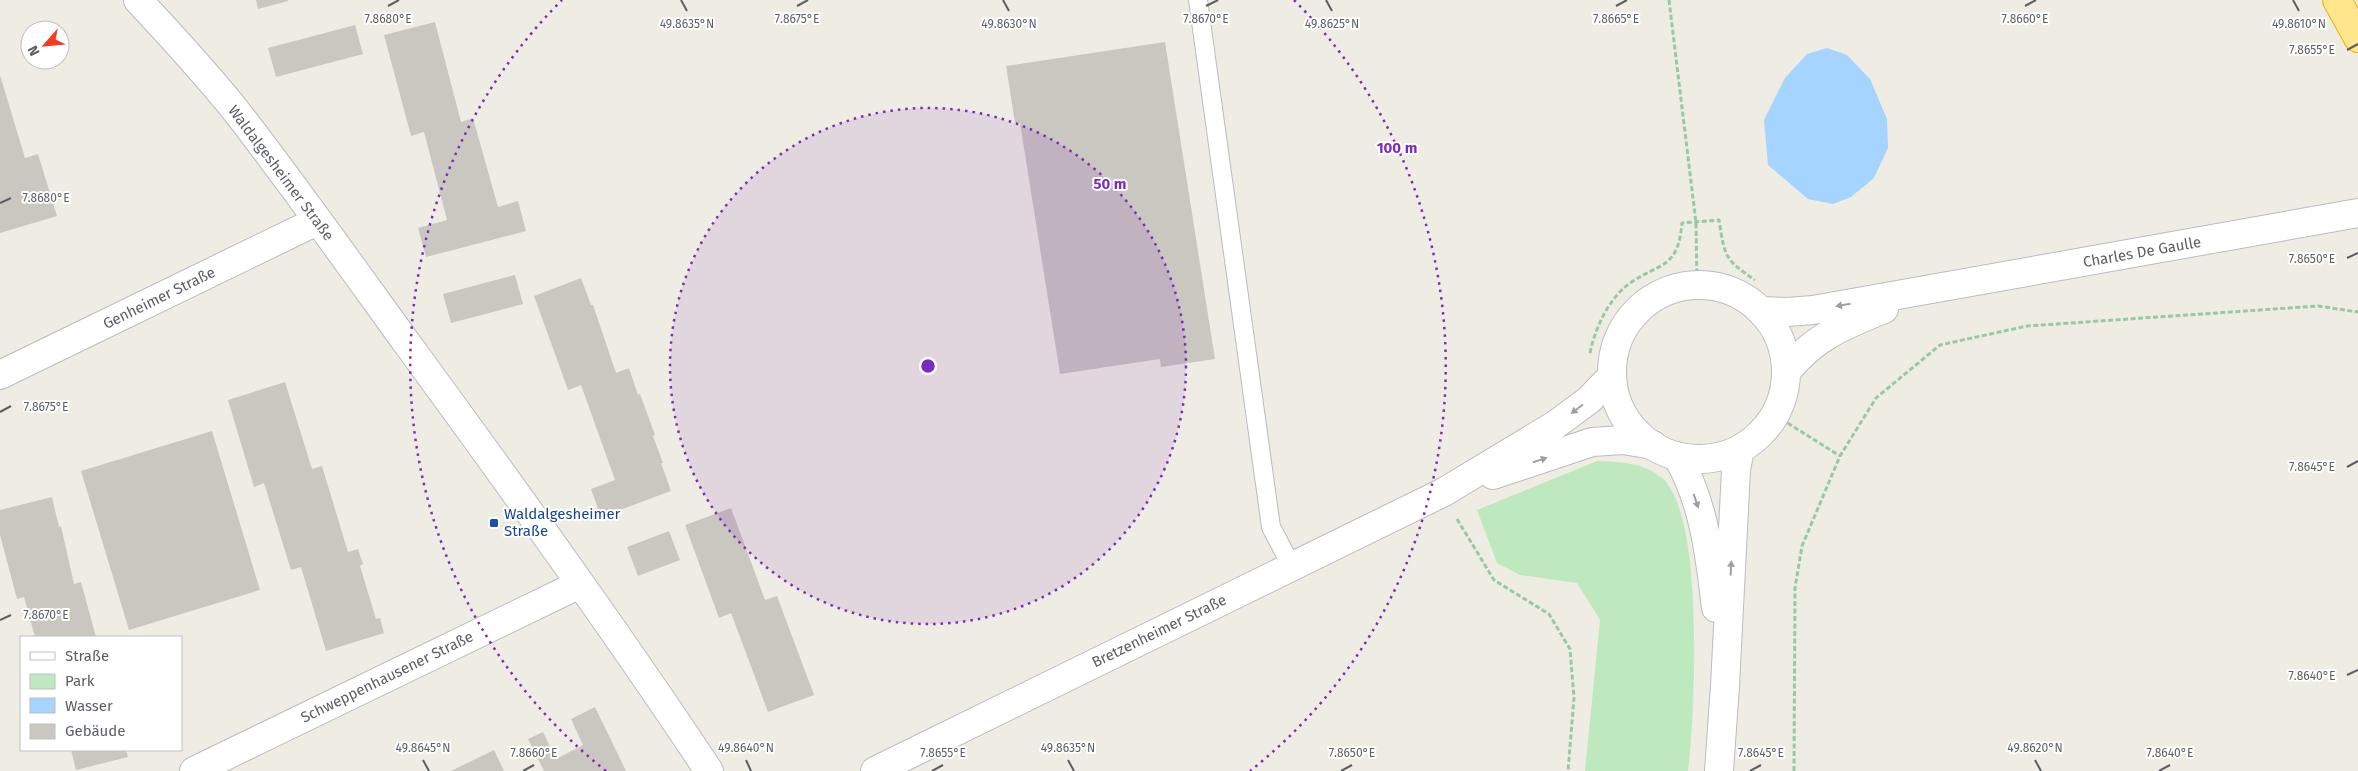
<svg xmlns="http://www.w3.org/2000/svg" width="2358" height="771" viewBox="0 0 2358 771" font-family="'Fira Sans',sans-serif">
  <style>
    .green { fill: #bee9bf }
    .water { fill: #a4d4ff }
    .building { fill: #cac7c0 }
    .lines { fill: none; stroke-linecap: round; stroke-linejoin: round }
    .lane-casing { stroke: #b8bbc1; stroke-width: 20 }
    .street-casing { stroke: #b8bbc1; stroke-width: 30 }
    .secondary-casing { stroke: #b9bcc3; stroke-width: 30 }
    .highway-casing { stroke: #f3af00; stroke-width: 30 }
    .path { stroke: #96caa7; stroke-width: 3; stroke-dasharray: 5 2.5; stroke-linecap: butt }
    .lane { stroke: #fff; stroke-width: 18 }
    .street { stroke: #fff; stroke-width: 28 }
    .secondary { stroke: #fff; stroke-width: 28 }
    .highway { stroke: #ffe58b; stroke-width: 28 }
    .oneway { fill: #9d9fa3 }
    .ticks { fill: none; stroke: #5b5f65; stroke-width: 2 }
    .ring { fill: none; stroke: #7b2cbf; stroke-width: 2.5; stroke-dasharray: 2.5 5 }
    .transit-dot { fill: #1a4fb4; stroke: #fff; stroke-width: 2 }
    .labels { text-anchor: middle; stroke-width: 4; stroke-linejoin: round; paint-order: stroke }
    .street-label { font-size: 15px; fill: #5b5f65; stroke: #fff }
    .transit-label { font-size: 15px; fill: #164399; stroke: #fff; text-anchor: start }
    .ticks-label { font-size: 12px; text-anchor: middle; fill: #5b5f65; stroke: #fff; stroke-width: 4; stroke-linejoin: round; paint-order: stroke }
    .centre { fill: #7b2cbf; stroke: #fff; stroke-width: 2.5 }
    .ring-label { font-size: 15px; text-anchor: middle; font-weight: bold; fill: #7b2cbf; stroke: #fff; stroke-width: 4; stroke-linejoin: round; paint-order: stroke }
  </style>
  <rect width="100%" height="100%" fill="#efede3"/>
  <path class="green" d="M1597,461C1620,462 1643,462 1662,478C1705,515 1695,714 1688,771H1585L1600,620L1577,583L1520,575L1497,563L1477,510Z"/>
  <path class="water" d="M1827,48L1847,55L1870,79L1887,119L1888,148L1874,178L1851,197L1833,204L1808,199L1768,165L1764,120L1785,78L1807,54Z"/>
  <path class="building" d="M256,0H288V1L258,9Z
    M435,22L461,122L473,118L498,207L518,201L526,231L426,257L418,228L447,220L424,132L411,136L384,35Z
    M355,25L363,54L276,77L268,48Z
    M1165,42L1215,359L1161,367L1160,359L1060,374L1020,123H1015L1006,66Z
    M0,75L25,158L38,154L57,216L0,233Z
    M515,275L523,304L451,323L443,294Z
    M581,278L591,305H593L616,373L629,368L638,395L640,394L655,435L653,436L663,463H661L671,491L601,517L591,489L615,480L581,385L568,390L534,296Z
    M285,382L312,469L322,466L348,552L358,549L363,564L360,566L376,619L380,618L384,633L326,651L301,567L291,570L264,483L254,487L228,400Z
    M212,431L260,590L129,630L81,471Z
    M52,497L59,527L61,526L74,584L81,582L96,637H35L24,597L17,599L0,535V510Z
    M731,508L765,600L777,596L814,695L768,712L731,613L719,618L685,525Z
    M669,531L680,560L638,576L627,547Z
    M595,707L626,771H544L528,739L543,732L556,759L583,745L571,719Z
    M71,750H126L128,757L76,770Z
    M494,750L504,771H451Z"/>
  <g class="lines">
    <g class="lane-casing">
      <path id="lane" d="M1198,0L1271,527L1292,567"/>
    </g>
    <g class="street-casing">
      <path id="street" d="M138,0C173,38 208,75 240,116C297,190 351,266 406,342C509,483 612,625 709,771
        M0,375L317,221
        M1493,475L1592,442L1623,440L1653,445
        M194,771L580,584
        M875,771L1444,492L1555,425L1589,400L1612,376"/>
    </g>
    <g class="secondary-casing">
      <path id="secondary" d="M1612 372a87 87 0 1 1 174 0a87 87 0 1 1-174 0Z
        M1762,311L1787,312L1813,310L2358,213
        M1786,372C1815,336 1843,326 1884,309
        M1677,456C1704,502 1710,556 1716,608
        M1719,771L1725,686L1736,470L1740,449"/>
    </g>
    <g class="highway-casing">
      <path id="highway" d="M2337,0L2358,38"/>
    </g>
    <path class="path" d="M1669,0L1696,223L1697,285
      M1590,353C1595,328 1609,298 1630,283C1661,262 1678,269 1682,223L1719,220C1725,257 1724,259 1755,280
      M1775,415L1840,456
      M1457,519L1494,580L1549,614L1570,649L1574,698L1568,771
      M1794,771L1795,588L1802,546L1840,456L1876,398L1940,345L2027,326L2318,306L2358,312"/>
    <use href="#lane" class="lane"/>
    <use href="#street" class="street"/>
    <use href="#secondary" class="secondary"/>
    <use href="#highway" class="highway"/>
  </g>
  <defs><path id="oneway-solid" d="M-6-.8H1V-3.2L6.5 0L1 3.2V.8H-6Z" transform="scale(1.25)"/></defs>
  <g class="oneway">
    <use href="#oneway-solid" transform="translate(1843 305) rotate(170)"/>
    <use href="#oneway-solid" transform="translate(1577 409) rotate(143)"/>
    <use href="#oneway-solid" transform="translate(1540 460) rotate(-18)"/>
    <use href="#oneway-solid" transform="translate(1696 501) rotate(71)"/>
    <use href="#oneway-solid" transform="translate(1731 568) rotate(-87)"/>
  </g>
  <path class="ticks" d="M681,0L687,11M1003,0L1009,11M1326,0L1332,11M2293,0L2299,11M388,6L399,0M797,6L808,0M1206,6L1218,0M1616,6L1627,0M2025,6L2036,0M2347,50L2358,44M0,203L11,198M2347,258L2358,253M0,412L11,406M2347,467L2358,461M0,620L11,615M2347,675L2358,670M423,760L429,771M746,760L751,771M1068,760L1074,771M2035,760L2041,771M523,771L534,765M932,771L943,765M1341,771L1352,765M1750,771L1761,765M2159,771L2170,765"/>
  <circle cx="928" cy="366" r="258" fill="#7b2cbf" fill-opacity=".12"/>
  <g class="ring">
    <circle cx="928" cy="366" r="258"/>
    <path d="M606 771A517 517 0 0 1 562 0M1294 0A517 517 0 0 1 1250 771"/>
  </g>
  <rect class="transit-dot" x="489" y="518" width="10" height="10" rx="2.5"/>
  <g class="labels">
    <g class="street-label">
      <text transform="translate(281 173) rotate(53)" y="5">Waldalgesheimer Straße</text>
      <text transform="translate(2142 252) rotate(-10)" y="5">Charles De Gaulle</text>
      <text transform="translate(159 298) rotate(-26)" y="5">Genheimer Straße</text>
      <text transform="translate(1159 631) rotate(-26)" y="5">Bretzenheimer Straße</text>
      <text transform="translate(387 677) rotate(-26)" y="5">Schweppenhausener Straße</text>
    </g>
    <g class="transit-label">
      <text x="504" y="519">Waldalgesheimer<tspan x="504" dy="17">Straße</tspan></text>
    </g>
  </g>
  <g class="ticks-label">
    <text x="388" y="23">7.8680°E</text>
    <text x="797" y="23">7.8675°E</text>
    <text x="1206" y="23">7.8670°E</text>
    <text x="1616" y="23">7.8665°E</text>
    <text x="2025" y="23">7.8660°E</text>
    <text x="687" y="28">49.8635°N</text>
    <text x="1009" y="28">49.8630°N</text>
    <text x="1332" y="28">49.8625°N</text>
    <text x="2299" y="28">49.8610°N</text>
    <text x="2312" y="54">7.8655°E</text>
    <text x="46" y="202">7.8680°E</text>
    <text x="2312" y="263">7.8650°E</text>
    <text x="46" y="411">7.8675°E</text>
    <text x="2312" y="471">7.8645°E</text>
    <text x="46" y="619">7.8670°E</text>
    <text x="2312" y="680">7.8640°E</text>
    <text x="423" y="752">49.8645°N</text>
    <text x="746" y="752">49.8640°N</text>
    <text x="1068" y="752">49.8635°N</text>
    <text x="2035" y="752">49.8620°N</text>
    <text x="534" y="757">7.8660°E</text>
    <text x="943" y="757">7.8655°E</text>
    <text x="1352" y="757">7.8650°E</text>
    <text x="1761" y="757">7.8645°E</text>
    <text x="2170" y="757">7.8640°E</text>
  </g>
  <circle cx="928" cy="366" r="8" class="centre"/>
  <g class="ring-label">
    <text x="1397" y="153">100 m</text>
    <text x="1110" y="189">50 m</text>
  </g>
  <rect x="20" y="636" width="162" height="115" fill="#ffffff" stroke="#bdbfc1"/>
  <rect x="30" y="652" width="25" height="8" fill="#ffffff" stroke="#bdbfc1"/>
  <text x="65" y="661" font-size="15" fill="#5b5f65">Straße</text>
  <rect x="30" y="674" width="25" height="15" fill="#bee9bf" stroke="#bdbfc1"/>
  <text x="65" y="686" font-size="15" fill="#5b5f65">Park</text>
  <rect x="30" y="698" width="25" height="15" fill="#a4d4ff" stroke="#bdbfc1"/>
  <text x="65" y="711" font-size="15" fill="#5b5f65">Wasser</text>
  <rect x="30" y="724" width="25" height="15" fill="#cac7c0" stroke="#bdbfc1"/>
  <text x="65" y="736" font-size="15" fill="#5b5f65">Gebäude</text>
  <g transform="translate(45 45) rotate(243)"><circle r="24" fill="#ffffff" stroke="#bdbfc1"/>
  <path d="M0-4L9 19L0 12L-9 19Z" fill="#f73a22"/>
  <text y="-8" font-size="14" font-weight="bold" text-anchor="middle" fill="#5b5f65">N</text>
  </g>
</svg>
